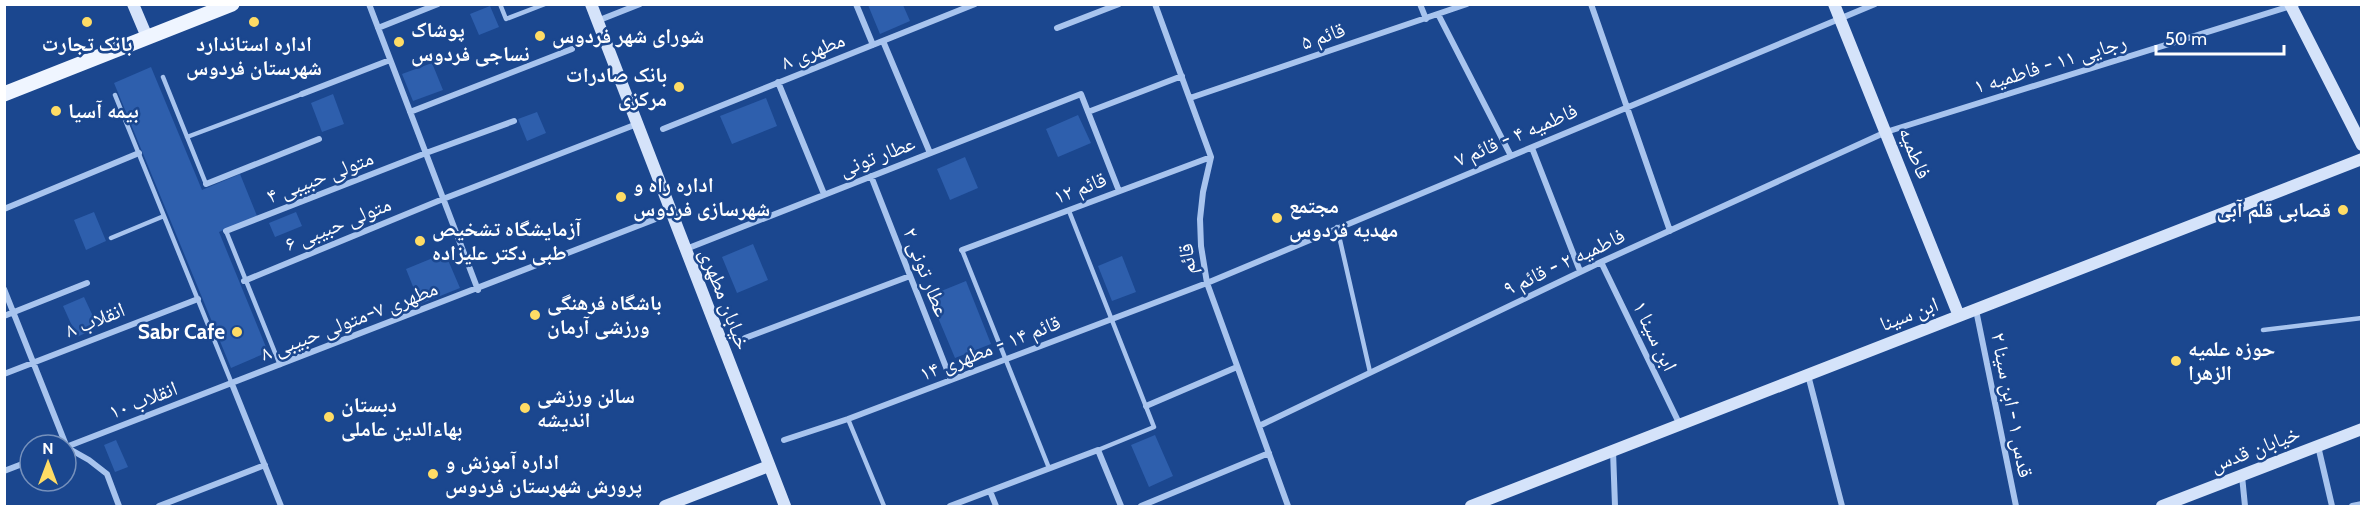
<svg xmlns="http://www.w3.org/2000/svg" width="2366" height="511" viewBox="0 0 2366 511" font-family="Cabin,'Noto Naskh Arabic',sans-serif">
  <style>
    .green { fill: #2e5fad }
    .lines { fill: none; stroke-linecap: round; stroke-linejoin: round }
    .lane { stroke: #a8c4ee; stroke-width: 4.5 }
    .street { stroke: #a8c4ee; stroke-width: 6 }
    .secondary { stroke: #d5e3fa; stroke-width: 12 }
    .primary { stroke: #eff5ff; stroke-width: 15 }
    .poi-dot { fill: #ffdc65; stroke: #1b478f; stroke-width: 2 }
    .labels { text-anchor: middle; stroke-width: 5; stroke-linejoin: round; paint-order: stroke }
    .poi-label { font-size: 21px; font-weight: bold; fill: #fff; stroke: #1b478f; text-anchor: start }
    .street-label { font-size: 21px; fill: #fff; stroke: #1b478f }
  </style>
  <rect width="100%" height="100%" fill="#1b478f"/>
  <path class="green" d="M868,5H903L910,21L880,34Z
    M490,6L499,27L479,35L470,14Z
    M432,63L443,90L413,101L402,74Z
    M151,67L202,190L240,174L257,216L219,232L268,352L231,368L114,83Z
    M333,94L344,124L322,132L311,103Z
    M766,98L777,126L732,144L720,116Z
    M537,112L546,133L527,141L518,119Z
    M1078,115L1091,143L1058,157L1046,129Z
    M965,157L978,188L950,200L937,169Z
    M94,212L106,241L86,250L74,220Z
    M296,212L302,226L275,237L269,223Z
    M753,244L768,280L737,293L722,257Z
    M445,253L460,288L420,304L406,269Z
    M1122,256L1136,292L1112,301L1098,266Z
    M966,281L991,344L955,358L929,296Z
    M84,297L98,327L77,337L63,306Z
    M1155,435L1173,476L1149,487L1131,445Z
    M116,440L128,467L115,472L104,445Z"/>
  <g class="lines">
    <path class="lane" d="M500,4L506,19L545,4
      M163,77L206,184
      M115,95L232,384
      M187,137L302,94
      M1069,211L1154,427L1098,450
      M1337,227L1370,372
      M226,231L280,365
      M111,238L164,216
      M962,250L1049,468
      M2263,330L2362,318
      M848,419L884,506"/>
    <path class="street" d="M369,4L478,290
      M856,4L873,45
      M1155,4L1211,157L1203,192L1200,219L1201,246L1207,283L1288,506
      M1420,4L1426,19
      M1591,4L1670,231
      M1438,14L1511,156
      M597,21L640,4
      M378,28L438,4
      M1057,28L1119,4
      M883,41L930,153
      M778,82L824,194
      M302,94L390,60
      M1190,98L1467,4
      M410,112L572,49
      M1088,112L1182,76
      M663,129L975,4
      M1532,148L1580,271
      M871,176L951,380
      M206,184L319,139
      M4,209L139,153
      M226,231L426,153L514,121
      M686,249L1081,94L1119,191
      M962,250L1211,157
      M1601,262L1680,425
      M244,281L443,199L637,124
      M4,289L66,445
      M1976,310L2016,506
      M4,316L87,283
      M745,338L910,276
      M4,374L198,299
      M1808,375L1842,506
      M232,384L281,506
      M1146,406L1237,367
      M1259,426L1601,262L1886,132L2297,4
      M784,440L848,419L1207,283L1875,4
      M2318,446L2332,506
      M66,447L671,213
      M66,447L89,460L107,474L119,506
      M1613,451L1615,506
      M4,471L30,461
      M2242,476L2245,506
      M990,491L996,506
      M159,506L265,465
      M950,506L1098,450L1121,506
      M1141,506L1269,453
      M2352,506L2362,504"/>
    <path class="secondary" d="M133,4L147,37
      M591,4L785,506
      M1834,4L1959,316
      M2290,4L2362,145
      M665,506L769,466
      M1471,506L2362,159
      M2162,506L2362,429"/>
    <path class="primary" d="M4,94L232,4"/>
  </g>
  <g class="poi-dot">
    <circle cx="87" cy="22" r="6"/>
    <circle cx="254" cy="22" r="6"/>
    <circle cx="540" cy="36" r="6"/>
    <circle cx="399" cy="42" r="6"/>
    <circle cx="679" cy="87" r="6"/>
    <circle cx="56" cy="111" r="6"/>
    <circle cx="621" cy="197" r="6"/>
    <circle cx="2343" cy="210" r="6"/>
    <circle cx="1277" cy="218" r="6"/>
    <circle cx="420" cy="241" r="6"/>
    <circle cx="535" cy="315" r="6"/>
    <circle cx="237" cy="332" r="6"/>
    <circle cx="2176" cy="361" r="6"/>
    <circle cx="525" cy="408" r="6"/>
    <circle cx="329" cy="417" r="6"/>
    <circle cx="433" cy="474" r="6"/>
  </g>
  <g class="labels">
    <g class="poi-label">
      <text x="411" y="37">پوشاک<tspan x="411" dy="24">نساجی فردوس</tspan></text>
      <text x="552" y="43">شورای شهر فردوس</text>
      <text x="87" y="51" text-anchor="middle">بانک تجارت</text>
      <text x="254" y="51" text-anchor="middle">اداره استاندارد<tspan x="254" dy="24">شهرستان فردوس</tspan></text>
      <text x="667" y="82" text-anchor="end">بانک صادرات<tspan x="667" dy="24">مرکزی</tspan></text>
      <text x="68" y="118">بیمه آسیا</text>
      <text x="633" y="192">اداره راه و<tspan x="633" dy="24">شهرسازی فردوس</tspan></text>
      <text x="1289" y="213">مجتمع<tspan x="1289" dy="24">مهدیه فردوس</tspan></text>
      <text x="2331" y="217" text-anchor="end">قصابی قلم آبی</text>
      <text x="432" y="236">آزمایشگاه تشخیص<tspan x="432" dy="24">طبی دکتر علیزاده</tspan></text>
      <text x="547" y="310">باشگاه فرهنگی<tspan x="547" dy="24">ورزشی آرمان</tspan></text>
      <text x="225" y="339" text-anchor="end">Sabr Cafe</text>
      <text x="2188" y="356">حوزه علمیه<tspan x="2188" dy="24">الزهرا</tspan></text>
      <text x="537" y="403">سالن ورزشی<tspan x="537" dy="24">اندیشه</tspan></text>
      <text x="341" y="412">دبستان<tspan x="341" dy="24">بهاءالدین عاملی</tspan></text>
      <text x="445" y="469">اداره آموزش و<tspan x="445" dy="24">پرورش شهرستان فردوس</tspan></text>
    </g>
    <g class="street-label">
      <text transform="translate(1323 36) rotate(-19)" y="7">قائم ۵</text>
      <text transform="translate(813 51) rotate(-22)" y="7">مطهری ۸</text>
      <text transform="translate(2050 64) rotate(-17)" y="7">رجایی ۱۱ - فاطمیه ۱</text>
      <text transform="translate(1516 135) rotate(-23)" y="7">فاطمیه ۴ - قائم ۷</text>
      <text transform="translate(1915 153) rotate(68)" y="7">فاطمیه</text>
      <text transform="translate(877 156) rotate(-21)" y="7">عطار تونی</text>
      <text transform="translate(320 177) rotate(-21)" y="7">متولی حبیبی ۴</text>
      <text transform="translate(1080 188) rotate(-21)" y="7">قائم ۱۲</text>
      <text transform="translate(338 224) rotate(-22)" y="7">متولی حبیبی ۶</text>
      <text transform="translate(1187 259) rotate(-97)" y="7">قائم</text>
      <text transform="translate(1564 262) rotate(-25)" y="7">فاطمیه ۲ - قائم ۹</text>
      <text transform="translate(926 272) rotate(69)" y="7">عطار تونی ۲</text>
      <text transform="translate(725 299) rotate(69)" y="7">خیابان مطهری</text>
      <text transform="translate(1909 314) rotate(-21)" y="7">ابن سینا</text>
      <text transform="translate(95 320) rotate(-22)" y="7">انقلاب ۸</text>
      <text transform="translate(349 321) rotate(-21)" y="7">مطهری ۷-متولی حبیبی ۸</text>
      <text transform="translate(1655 336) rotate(64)" y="7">ابن سینا ۱</text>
      <text transform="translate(990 348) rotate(-21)" y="7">قائم ۱۴ - مطهری ۱۴</text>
      <text transform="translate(143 400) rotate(-21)" y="7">انقلاب ۱۰</text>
      <text transform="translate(2012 405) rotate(79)" y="7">قدس ۱ - ابن سینا ۲</text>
      <text transform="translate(2255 449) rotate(-21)" y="7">خیابان قدس</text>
    </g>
  </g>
  <rect width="2366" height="511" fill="none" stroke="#ffffff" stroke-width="12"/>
  <g transform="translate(48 463)"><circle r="28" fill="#1b478f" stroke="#7691bc" stroke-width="1.5"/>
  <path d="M0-4.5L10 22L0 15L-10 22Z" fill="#ffdc65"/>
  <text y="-9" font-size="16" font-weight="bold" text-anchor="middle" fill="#ffffff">N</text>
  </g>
  <path d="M2156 45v9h128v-9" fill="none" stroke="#ffffff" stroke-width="3"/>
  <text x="2165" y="45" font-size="18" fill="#ffffff" stroke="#1b478f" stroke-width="4.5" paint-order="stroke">50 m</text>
</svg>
